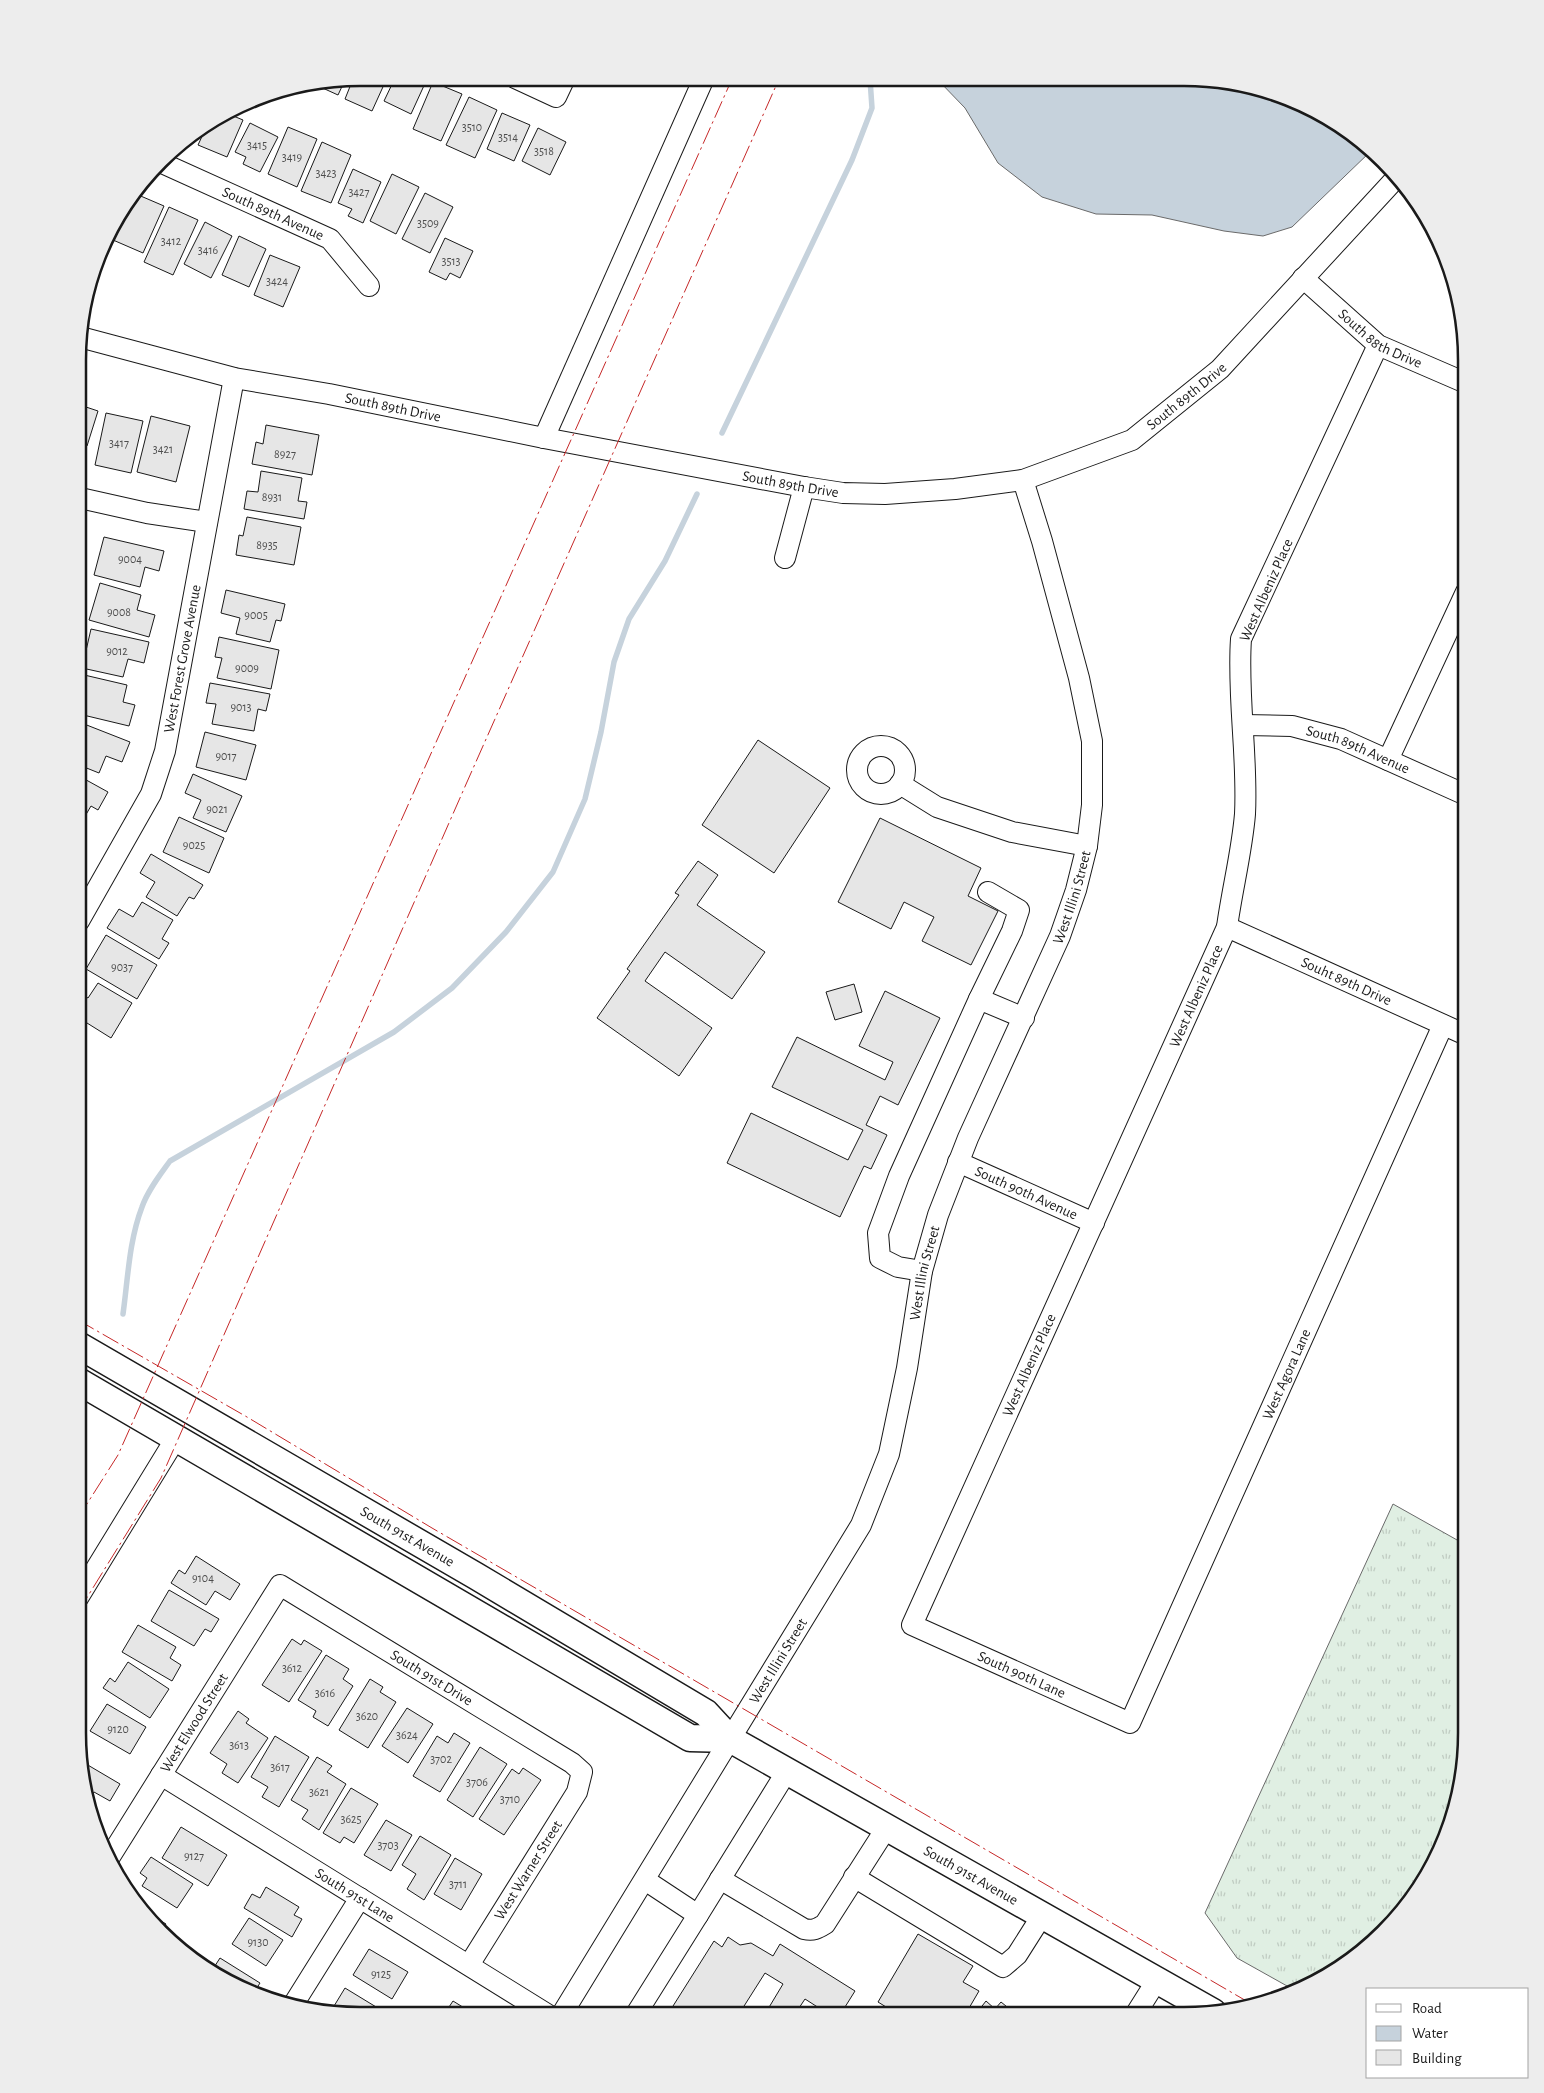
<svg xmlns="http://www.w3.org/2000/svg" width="1544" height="2093" viewBox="0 0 1544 2093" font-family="'Alegreya Sans',sans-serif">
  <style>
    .grass { fill: url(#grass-tufts); stroke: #6a6a6a }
    .water { fill: #c6d2dc; stroke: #6a6a6a }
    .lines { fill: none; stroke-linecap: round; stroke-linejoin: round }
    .stream { stroke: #c6d2dc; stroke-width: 5.5 }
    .building { fill: #e6e6e6; stroke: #1a1a1a }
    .minor-casing { stroke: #1a1a1a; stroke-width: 22 }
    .major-casing { stroke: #1a1a1a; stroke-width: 29 }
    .minor { stroke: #fff; stroke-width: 20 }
    .major { stroke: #fff; stroke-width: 26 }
    .power { stroke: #c62828; stroke-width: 1; stroke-dasharray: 18 4 2.5 4; stroke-linecap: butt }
    .labels { text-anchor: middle; stroke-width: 4; stroke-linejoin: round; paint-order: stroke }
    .number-label { font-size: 12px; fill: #4d4d4d }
    .street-label { font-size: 15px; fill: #1a1a1a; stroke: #fff }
    .rim { fill: none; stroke: #1a1a1a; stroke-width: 2.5 }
  </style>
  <defs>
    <pattern id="grass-tufts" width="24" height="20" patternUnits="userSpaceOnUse" patternTransform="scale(1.25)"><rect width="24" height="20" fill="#e0efe3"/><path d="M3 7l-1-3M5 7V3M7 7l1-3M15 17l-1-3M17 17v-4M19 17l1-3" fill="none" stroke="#c0ccc2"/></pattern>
  </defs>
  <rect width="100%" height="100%" fill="#fff"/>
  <path class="grass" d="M1393,1504L1466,1545V1751L1452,1823L1419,1889L1370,1945L1309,1986L1296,1991L1237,1958L1205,1913Z"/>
  <path class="water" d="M937,79L1221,80L1292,99L1356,136L1371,151L1292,227L1263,236L1224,231L1152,215L1096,214L1042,197L998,163L965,108Z"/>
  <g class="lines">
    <path class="stream" d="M722,433L852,160L872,108L870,79
      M123,1314C128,1278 129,1241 142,1207C148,1190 160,1175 170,1161L394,1032L452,988L506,932L553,872L585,799L601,732L614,662L629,619L665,561L697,494"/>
  </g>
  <path class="building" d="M361,78H387L372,111L345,99L353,79Z
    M395,78L427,79L411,114L384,101Z
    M345,80L338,95L316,85Z
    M433,82L462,94L441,141L413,129Z
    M469,97L497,110L475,158L446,145Z
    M502,113L530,125L514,161L487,149Z
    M231,115L243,120L227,157L198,145L205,130Z
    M250,123L278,137L260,172L243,164L246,157L235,152Z
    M288,127L317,139L297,187L268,174Z
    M538,128L566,142L550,175L522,161Z
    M322,142L351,155L331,203L301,191Z
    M353,169L381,182L363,223L348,216L352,209L338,203Z
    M392,174L419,187L396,234L370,221Z
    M425,193L453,207L430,253L402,239Z
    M136,194L164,206L143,253L113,240L130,201Z
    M169,207L198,220L173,275L144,262Z
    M205,222L232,236L211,278L184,264Z
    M239,236L266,249L249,287L222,275Z
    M445,238L473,251L460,278L450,273L446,280L429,272Z
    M270,255L300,267L283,307L254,295Z
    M80,405L98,411L87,446L80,444Z
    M106,413L143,421L131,473L95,465Z
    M151,416L190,426L176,482L137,472Z
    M266,425L319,435L312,475L252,464L256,442L263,444Z
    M261,471L302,478L298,501L307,502L304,519L244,509L247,491L258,492Z
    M247,517L301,527L294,565L236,555L239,535L243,536Z
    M104,537L164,551L159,571L145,567L140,587L94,575Z
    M100,583L141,595L137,610L155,615L149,637L89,620Z
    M226,590L285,604L281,621L276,620L270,642L236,634L240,618L221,613Z
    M91,629L149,642L144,663L128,659L123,677L82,668Z
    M219,637L279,650L271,689L217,678L222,658L215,657Z
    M80,674L127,685L123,702L135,705L129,726L79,714Z
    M210,683L270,694L266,711L258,709L254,731L212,724L216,704L206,703Z
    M79,722L130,742L122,762L106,756L99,773L79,765Z
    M205,732L256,745L246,780L196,767Z
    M758,740L830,788L774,873L702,825Z
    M193,774L242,796L226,832L193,818L201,800L185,793Z
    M79,776L108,792L98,810L91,806L81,823L79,822Z
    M179,817L224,838L209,873L163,852Z
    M880,818L981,868L968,896L998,911L971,965L922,941L934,917L904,902L891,929L838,902Z
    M79,831L86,835L79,847Z
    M151,854L203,885L194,899L189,897L177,916L146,897L155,882L140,873Z
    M698,861L718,875L697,905L765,952L732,999L665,952L645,981L712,1028L679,1076L597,1018L630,971L627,969L679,895L675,893Z
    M142,902L173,920L162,939L169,943L159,959L107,928L119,909L133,917Z
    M106,935L157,965L137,999L86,969Z
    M98,983L132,1003L111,1038L79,1018V993L88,998Z
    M854,984L862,1012L835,1020L826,992Z
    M885,991L940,1018L898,1105L880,1096L866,1125L887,1135L871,1169L864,1166L840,1217L727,1163L751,1113L848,1160L863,1130L772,1087L797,1037L885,1080L893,1062L859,1046Z
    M196,1556L240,1584L230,1600L215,1591L206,1605L171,1583L179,1570L185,1574Z
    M169,1590L219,1619L211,1632L205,1629L194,1646L151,1621Z
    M138,1625L176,1647L170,1658L181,1665L172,1681L122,1652Z
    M292,1639L301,1645L304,1640L322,1651L289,1702L262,1685Z
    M326,1655L349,1669L343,1679L353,1686L328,1726L313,1717L316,1711L298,1700Z
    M128,1662L169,1689L150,1718L103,1688L110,1678L115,1682Z
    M370,1679L383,1687L380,1692L396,1702L368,1748L339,1730Z
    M107,1704L146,1727L130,1754L90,1731Z
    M407,1708L433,1724L408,1763L382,1746Z
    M238,1711L249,1719L246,1723L268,1738L238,1783L222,1773L227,1764L210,1753Z
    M454,1733L470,1743L440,1792L413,1776L437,1736L448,1743Z
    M275,1736L309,1757L279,1807L262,1797L268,1787L251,1777Z
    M480,1747L507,1764L473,1817L447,1800Z
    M317,1757L332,1766L327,1772L346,1784L319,1830L302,1819L308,1810L291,1800Z
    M81,1761L120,1784L110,1801L94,1792L87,1803Z
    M523,1768L541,1780L504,1835L479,1819L512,1769L519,1774Z
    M351,1788L378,1804L354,1843L344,1837L340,1843L323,1833Z
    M386,1820L412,1835L391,1871L364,1855Z
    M181,1827L227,1855L208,1886L162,1858Z
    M420,1836L451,1855L424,1900L407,1889L416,1874L402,1865Z
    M151,1857L193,1884L177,1908L142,1886L147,1878L140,1873Z
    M455,1858L482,1874L461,1910L434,1894Z
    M266,1887L299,1907L294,1915L302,1919L292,1937L244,1908L252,1894L260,1898Z
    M141,1909L166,1924L161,1931L148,1919Z
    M249,1918L283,1940L266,1966L232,1944Z
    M918,1934L973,1966L963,1982L979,1991L965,2015H939L935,2012L934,2015H899L878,2002Z
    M728,1937L740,1945L751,1943L773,1956L780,1944L855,1991L840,2015H830L805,1999L795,2014H765L783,1984L765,1973L739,2014H668L714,1941L722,1947Z
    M369,1949L408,1972L392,1999L353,1975Z
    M220,1958L260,1983L253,1994L211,1972Z
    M345,1988L386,2013H334L331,2011Z
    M453,2001L474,2014L445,2013Z
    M986,2001L995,2009L1001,2002L1017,2015H975Z"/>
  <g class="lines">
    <g class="minor-casing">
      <g id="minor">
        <path d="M515,78L556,97L565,78"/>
        <path id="s1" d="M162,163L330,239L369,286"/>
        <path id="s2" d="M1303,278L1378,345L1466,383"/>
        <path id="s3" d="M80,337L234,378L329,394L544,438L804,487L843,493L885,494L955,489L1023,480L1132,440L1220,369L1398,176"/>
        <path id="s4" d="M1378,345L1241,639C1237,697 1248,756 1245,814C1242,851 1232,890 1227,927L912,1625L1130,1723L1443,1025"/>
        <path d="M544,438L704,78"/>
        <path d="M80,498L147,513L207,522"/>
        <path d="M785,558L804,487"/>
        <path id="s5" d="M1243,725L1292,726L1341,739L1466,795"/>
        <circle cx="881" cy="770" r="24"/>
        <path d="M1388,760L1466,592"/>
        <path d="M900,784L937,807L1012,832L1087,846"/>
        <path id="s6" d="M79,921L151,794L165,751L234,378"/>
        <path id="s7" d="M1227,927L1466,1035"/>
        <path d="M979,999L1012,931L1019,910L988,892"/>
        <path id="s8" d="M958,1162L1094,1223"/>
        <path d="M922,1271L898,1267L880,1258L878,1233L899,1176L979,999L1024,1018"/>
        <path d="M78,1598L176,1438"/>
        <path id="s9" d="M161,1775L547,2014"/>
        <path id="s10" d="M108,1860L280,1585L572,1763L582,1772L577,1792L469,1965"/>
        <path d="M854,1877L1003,1967L1017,1955L1043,1914"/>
        <path d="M720,1879L804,1929C813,1931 817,1929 825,1924L887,1827"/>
        <path d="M698,1915L787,1771"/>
        <path d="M293,2005L360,1898"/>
        <path id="s11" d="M562,2014L861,1525L889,1454L907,1368L922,1271L938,1215L968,1138L1060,936L1076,890L1087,846L1092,805V741L1079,678L1042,541L1023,480"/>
        <path d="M636,2014L698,1915L645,1880"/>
        <path d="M1135,2015L1157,1980"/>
      </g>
    </g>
    <g class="major-casing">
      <g id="major">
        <path id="s12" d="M78,1345L476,1576L706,1713L730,1739L1213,2012"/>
        <path d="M78,1381L690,1738L730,1739"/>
      </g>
    </g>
    <use href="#minor" class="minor"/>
    <use href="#major" class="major"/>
    <path class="power" d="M78,1320L247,1417L432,1528L1255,2006
      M78,1518L118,1455L732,79
      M78,1612L161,1478L467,782L779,79"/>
  </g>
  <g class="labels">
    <g class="number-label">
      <text x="472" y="131">3510</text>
      <text x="508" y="141">3514</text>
      <text x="257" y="149">3415</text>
      <text x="544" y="155">3518</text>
      <text x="292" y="161">3419</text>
      <text x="326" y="177">3423</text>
      <text x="359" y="196">3427</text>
      <text x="428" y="227">3509</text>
      <text x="171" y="245">3412</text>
      <text x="208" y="254">3416</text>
      <text x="451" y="265">3513</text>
      <text x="277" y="285">3424</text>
      <text x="119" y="447">3417</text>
      <text x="163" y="453">3421</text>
      <text x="285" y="458">8927</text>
      <text x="272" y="501">8931</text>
      <text x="267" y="549">8935</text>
      <text x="130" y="563">9004</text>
      <text x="119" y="616">9008</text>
      <text x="256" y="619">9005</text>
      <text x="117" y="655">9012</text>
      <text x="247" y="672">9009</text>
      <text x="241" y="711">9013</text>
      <text x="226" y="760">9017</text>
      <text x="217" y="813">9021</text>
      <text x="194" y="849">9025</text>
      <text x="122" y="971">9037</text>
      <text x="203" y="1582">9104</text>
      <text x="292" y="1672">3612</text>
      <text x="325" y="1697">3616</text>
      <text x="367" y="1720">3620</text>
      <text x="118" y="1733">9120</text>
      <text x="407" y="1739">3624</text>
      <text x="239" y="1749">3613</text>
      <text x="441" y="1763">3702</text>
      <text x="280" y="1771">3617</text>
      <text x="477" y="1786">3706</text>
      <text x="319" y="1796">3621</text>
      <text x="510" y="1803">3710</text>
      <text x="351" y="1823">3625</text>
      <text x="388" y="1849">3703</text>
      <text x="194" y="1860">9127</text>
      <text x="458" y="1888">3711</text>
      <text x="258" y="1946">9130</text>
      <text x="381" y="1978">9125</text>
    </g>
    <g class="street-label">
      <text dy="5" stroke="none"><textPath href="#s1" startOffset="122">South 89th Avenue</textPath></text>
      <text dy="5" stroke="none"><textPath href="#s2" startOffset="99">South 88th Drive</textPath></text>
      <text dy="5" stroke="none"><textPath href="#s3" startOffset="1146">South 89th Drive</textPath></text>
      <text dy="5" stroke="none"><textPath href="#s3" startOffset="321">South 89th Drive</textPath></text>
      <text dy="5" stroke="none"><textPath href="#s3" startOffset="726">South 89th Drive</textPath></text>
      <text transform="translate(1266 590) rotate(-66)" y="5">West Albeniz Place</text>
      <text dy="5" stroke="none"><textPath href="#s6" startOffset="285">West Forest Grove Avenue</textPath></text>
      <text dy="5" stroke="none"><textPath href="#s5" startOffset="119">South 89th Avenue</textPath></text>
      <text dy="5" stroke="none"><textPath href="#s11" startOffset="1239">West Illini Street</textPath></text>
      <text dy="5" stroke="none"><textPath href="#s7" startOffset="131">Souht 89th Drive</textPath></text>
      <text transform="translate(1196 996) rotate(-66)" y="5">West Albeniz Place</text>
      <text dy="5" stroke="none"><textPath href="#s8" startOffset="75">South 90th Avenue</textPath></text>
      <text dy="5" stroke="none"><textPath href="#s11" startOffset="834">West Illini Street</textPath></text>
      <text transform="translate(1029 1365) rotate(-66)" y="5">West Albeniz Place</text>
      <text dy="5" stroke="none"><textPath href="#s4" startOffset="2001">West Agora Lane</textPath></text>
      <text dy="5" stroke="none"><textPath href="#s12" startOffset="381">South 91st Avenue</textPath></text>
      <text dy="5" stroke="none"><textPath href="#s11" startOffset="414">West Illini Street</textPath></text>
      <text dy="5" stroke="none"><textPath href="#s4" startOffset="1500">South 90th Lane</textPath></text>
      <text dy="5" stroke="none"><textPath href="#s10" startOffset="502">South 91st Drive</textPath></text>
      <text dy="5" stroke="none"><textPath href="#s10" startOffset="162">West Elwood Street</textPath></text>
      <text transform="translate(528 1870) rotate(-58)" y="5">West Warner Street</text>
      <text dy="5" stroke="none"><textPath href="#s12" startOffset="1040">South 91st Avenue</textPath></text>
      <text dy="5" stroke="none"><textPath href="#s9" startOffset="228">South 91st Lane</textPath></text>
    </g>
  </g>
  <path d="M0 0H1544V2093H0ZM360 86H1184A274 274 0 0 1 1458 360V1733A274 274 0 0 1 1184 2007H360A274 274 0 0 1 86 1733V360A274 274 0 0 1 360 86Z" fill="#ededed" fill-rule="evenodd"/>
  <path class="rim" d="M360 86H1184A274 274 0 0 1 1458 360V1733A274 274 0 0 1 1184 2007H360A274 274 0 0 1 86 1733V360A274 274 0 0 1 360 86Z"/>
  <rect x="1366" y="1988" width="162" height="90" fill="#ffffff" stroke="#a3a3a3"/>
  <rect x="1376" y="2004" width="25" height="8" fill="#ffffff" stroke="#a3a3a3"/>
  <text x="1412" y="2013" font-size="15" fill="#1a1a1a">Road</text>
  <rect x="1376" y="2026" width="25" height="15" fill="#c6d2dc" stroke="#a3a3a3"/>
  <text x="1412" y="2038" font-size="15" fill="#1a1a1a">Water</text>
  <rect x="1376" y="2050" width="25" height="15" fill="#e6e6e6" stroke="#a3a3a3"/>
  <text x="1412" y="2063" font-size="15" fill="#1a1a1a">Building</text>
</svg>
